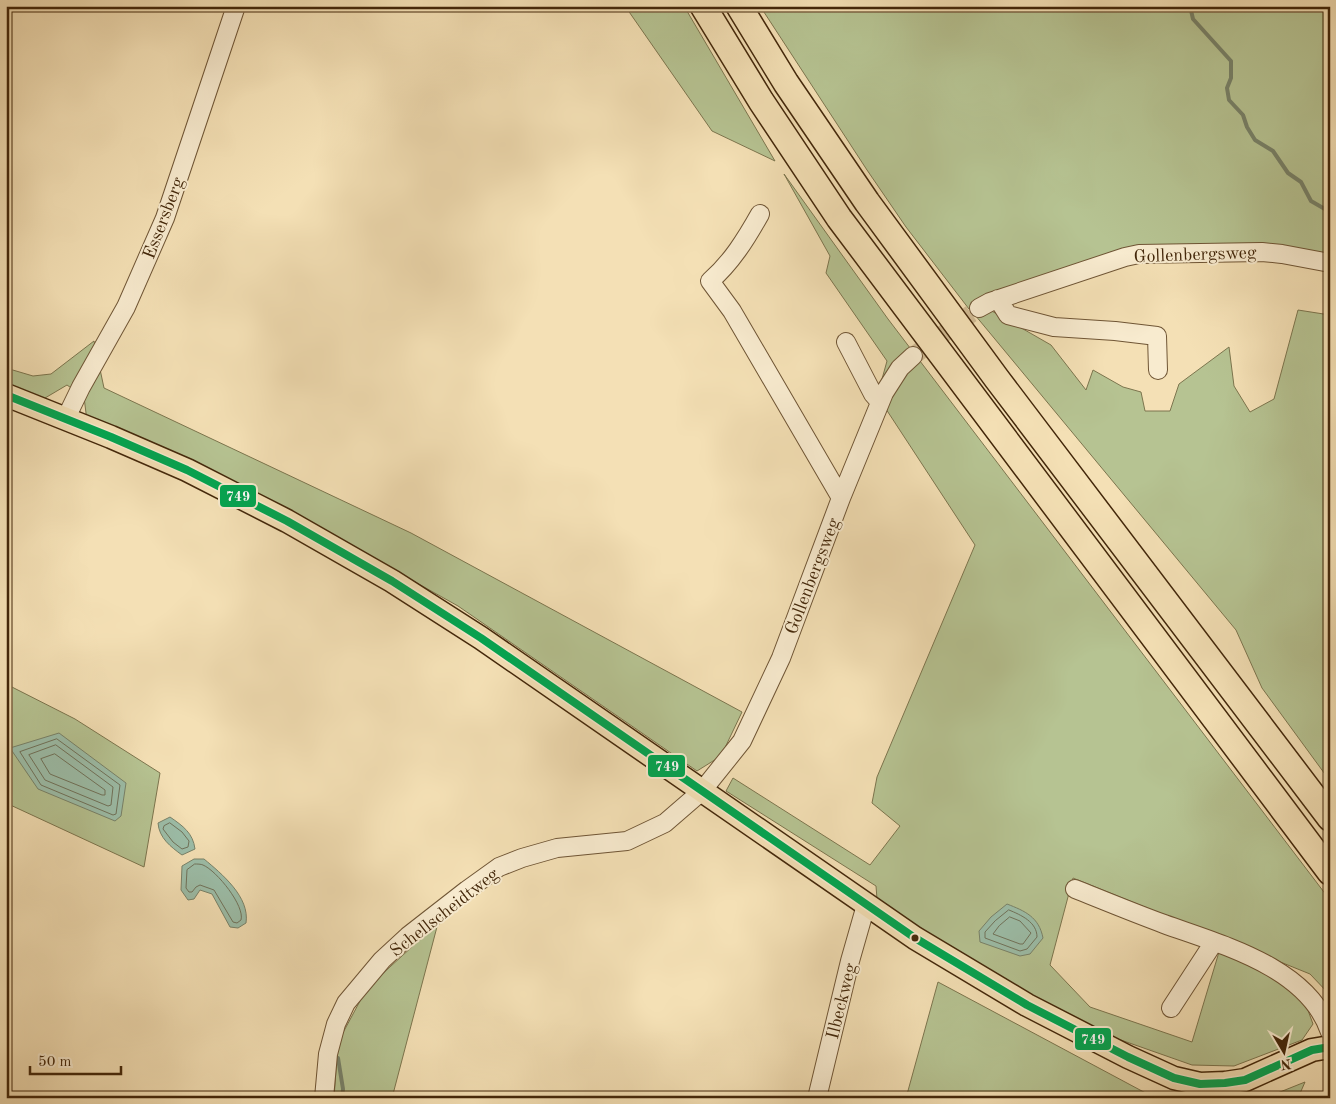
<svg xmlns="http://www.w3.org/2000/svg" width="1336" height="1104" viewBox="0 0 1336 1104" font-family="'Old Standard TT',serif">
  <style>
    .green { fill: #b6c392; stroke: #7c754e }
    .water { fill: #9cbea9; stroke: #788269 }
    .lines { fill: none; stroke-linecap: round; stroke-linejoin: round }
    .shore { stroke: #70725a; stroke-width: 1 }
    .stream { stroke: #788269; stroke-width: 4 }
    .minor-tunnel { stroke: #d1bb93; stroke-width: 18; stroke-dasharray: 18 9; stroke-linecap: butt }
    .minor-casing { stroke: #6f5535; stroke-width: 20 }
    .major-casing { stroke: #43270a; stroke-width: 25 }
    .highway-casing { stroke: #43270a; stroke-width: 28 }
    .minor { stroke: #f8ebcf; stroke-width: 18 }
    .major { stroke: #f4e0b5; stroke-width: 22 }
    .highway { stroke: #f4e0b5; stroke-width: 25 }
    .bus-1-casing { stroke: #f8ebcf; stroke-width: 11 }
    .bus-1 { stroke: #00a651; stroke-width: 8 }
    .bus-dot { fill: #43270a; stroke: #f8ebcf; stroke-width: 2 }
    .labels { text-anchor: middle; stroke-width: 4; stroke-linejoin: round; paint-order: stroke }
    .street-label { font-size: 18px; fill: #43270a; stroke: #f8ebcf }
    .line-badge { stroke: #f8ebcf; stroke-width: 2 }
    .badge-label { font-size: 14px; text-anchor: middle; font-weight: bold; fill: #fff }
  </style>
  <rect width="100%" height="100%" fill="#f4e0b5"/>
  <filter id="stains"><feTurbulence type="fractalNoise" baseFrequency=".004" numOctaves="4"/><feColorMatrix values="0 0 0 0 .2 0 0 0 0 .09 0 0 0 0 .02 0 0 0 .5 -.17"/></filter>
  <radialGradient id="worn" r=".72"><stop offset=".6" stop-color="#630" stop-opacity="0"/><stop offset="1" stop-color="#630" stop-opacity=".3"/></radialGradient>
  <path class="green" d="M625,6H684L775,161L712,131Z
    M760,6H1330V256L1134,248L1111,252L997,296L969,309L906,227L867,170Z
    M784,174L888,319L1330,900V995L1310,974L1073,878L1050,965L1090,1007L1192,1042L1219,952L1270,974L1305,1002L1313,1024L1302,1040L1234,1066L1192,1065L1101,1033L965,958L877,899L876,886L726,791L733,778L870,865L900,826L872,803L877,777L975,545L884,406L896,388L882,379L887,361L826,273L830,256Z
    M990,310L1051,345L1086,390L1093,370L1123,387L1141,392L1145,411H1170L1179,384L1229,347L1234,386L1250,412L1274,399L1298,310L1330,315V781L1262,688L1236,630L975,315Z
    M94,341L104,388L411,533L742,712L721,756L697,771L458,606L249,489L87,421L84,397L67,385L40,401L6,387V368L33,376L51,374Z
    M6,684L75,719L160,773L144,867L6,803Z
    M438,923L392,1098H334L338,1042L367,988Z
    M938,982L1155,1098H906Z
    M1305,1082L1298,1098H1265Z"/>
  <path class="water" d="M59,733L126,783L121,816L115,821L38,789L10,748Z
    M170,817C183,826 193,833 195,849L182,855C171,847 159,838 158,823Z
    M194,859H204C222,874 250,897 246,923L238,928L230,927L212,894L200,890L194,899L188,900L181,890L182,866Z
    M1007,904C1025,911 1039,917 1043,938L1030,954L1020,956L980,942L979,931L991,917Z"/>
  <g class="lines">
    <path class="shore" d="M57,739L120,785L116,814L113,815L41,785L20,752Z
      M56,745L113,787L111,805L108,806L45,780L29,755Z
      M55,754L105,790V795H102L50,774L41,759Z
      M170,823L182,832L189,841L188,847L182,849L173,842L163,829L164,826Z
      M195,864C197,864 201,864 203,865C217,871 245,906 241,920L237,923L233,922L214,890L200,885L196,887L192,892H189L186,888L187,870Z
      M1009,910C1021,915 1037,922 1037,937L1027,949L1020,951L985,938V932L995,921Z
      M1010,917L1020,921L1031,933L1023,944H1020L993,934L999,926Z"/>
    <path class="stream" d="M1190,6L1193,19L1231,61V78L1227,88L1229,100L1243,115L1247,127L1255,140L1273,151L1288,173L1301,182L1311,201L1330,212
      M338,1058L343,1089L342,1098"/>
    <path class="minor-tunnel" d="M913,356L979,308"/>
    <g class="minor-casing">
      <path id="minor" d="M760,214C746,239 731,263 710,281L732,311L841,498
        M998,299L1008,315L1054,327L1115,331L1157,336L1158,370
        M979,308L990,302L1125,257L1139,254L1262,252L1282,254L1330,263
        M846,342L873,394L880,402
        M66,418L81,387L126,307L165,218L236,6
        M1075,889C1105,901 1134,913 1164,924C1222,945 1308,967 1330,1032
        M1171,1008L1214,942
        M324,1098L328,1054L336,1024L346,1003L382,960L408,936L467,890L499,867L522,858L557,848L627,841L665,823L702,791L742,741L781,658L841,498L884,393L900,368L913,356
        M817,1098L850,961L866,905"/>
    </g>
    <g class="major-casing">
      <path id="major" d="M6,395L111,437L187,470L287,521L392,581L481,638L915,938L1027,1005L1128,1057L1174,1078L1200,1084L1225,1083L1245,1080L1312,1050L1330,1047"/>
    </g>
    <g class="highway-casing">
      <path id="highway" d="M703,6L761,101L839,218L1330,872
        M739,6L786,83L867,202L997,379L1330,818"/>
    </g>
    <use href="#minor" class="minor"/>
    <use href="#major" class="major"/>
    <use href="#highway" class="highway"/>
    <g class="bus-1-casing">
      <path id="bus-1" d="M6,395L111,437L187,470L287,521L392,581L481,638L915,938L1027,1005L1128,1057L1174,1078L1200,1084L1225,1083L1245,1080L1312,1050L1330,1047"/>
    </g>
    <use href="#bus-1" class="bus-1"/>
  </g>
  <circle class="bus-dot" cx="915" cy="938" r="4.5"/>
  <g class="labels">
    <g class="street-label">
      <text transform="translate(163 218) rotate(-69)" y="6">Essersberg</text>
      <text transform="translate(1195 254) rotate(-2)" y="6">Gollenbergsweg</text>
      <text transform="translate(812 576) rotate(-69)" y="6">Gollenbergsweg</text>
      <text transform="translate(444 912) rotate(-38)" y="6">Schellscheidtweg</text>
      <text transform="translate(841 1001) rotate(-76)" y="6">Ilbeckweg</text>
    </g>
  </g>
  <g class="line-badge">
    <rect x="219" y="484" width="38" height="24" rx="5" fill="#00a651"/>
    <rect x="647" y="754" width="39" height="24" rx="5" fill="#00a651"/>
    <rect x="1074" y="1027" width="38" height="24" rx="5" fill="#00a651"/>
  </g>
  <g class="badge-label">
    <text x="238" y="501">749</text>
    <text x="667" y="771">749</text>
    <text x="1093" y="1044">749</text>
  </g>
  <rect width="1336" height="1104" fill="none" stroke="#f4e0b5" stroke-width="25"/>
  <rect x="8" y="8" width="1321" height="1089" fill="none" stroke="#43270a" stroke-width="2.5"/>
  <rect x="12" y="12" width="1311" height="1079" fill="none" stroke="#43270a"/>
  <g transform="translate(1284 1052) rotate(171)" stroke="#f8ebcf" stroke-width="4" paint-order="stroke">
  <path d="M0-4L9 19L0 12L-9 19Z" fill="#43270a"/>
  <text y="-8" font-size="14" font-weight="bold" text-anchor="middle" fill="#43270a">N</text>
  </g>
  <path d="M30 1066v8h91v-8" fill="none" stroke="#43270a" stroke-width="2.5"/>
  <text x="38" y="1066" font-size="15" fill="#43270a" stroke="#f8ebcf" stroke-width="4" paint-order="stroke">50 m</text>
  <rect width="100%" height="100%" filter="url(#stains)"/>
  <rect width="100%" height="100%" fill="url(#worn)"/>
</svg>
